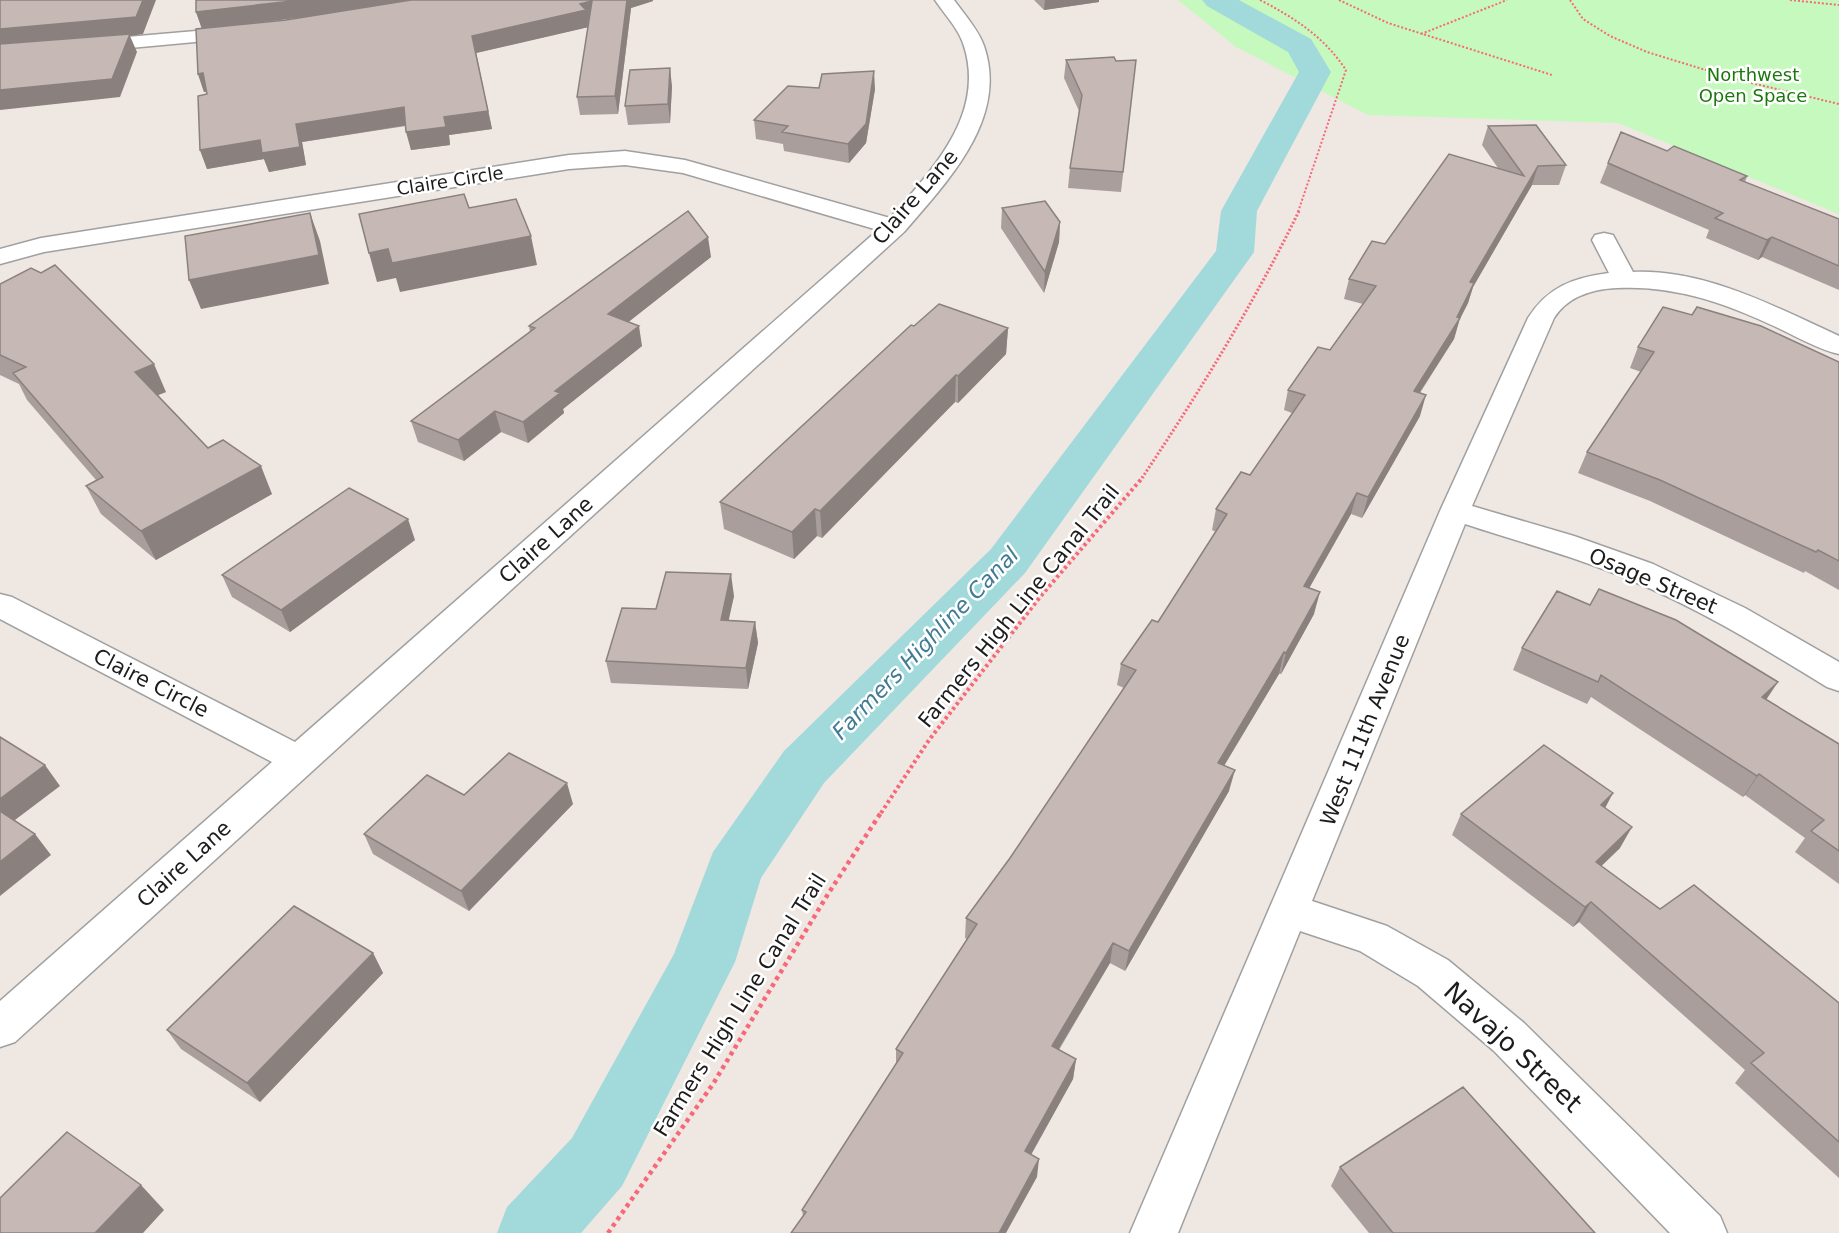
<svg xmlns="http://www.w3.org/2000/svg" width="1839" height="1233" font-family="'DejaVu Sans',sans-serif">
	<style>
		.park { fill: #c6f9be }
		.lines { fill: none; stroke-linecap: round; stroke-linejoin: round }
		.canal { fill: #a2dadb; fill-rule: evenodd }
		.minor-casing { stroke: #a0a0a0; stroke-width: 3 }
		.path-far3 { stroke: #f86878; stroke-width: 2; stroke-dasharray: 2 2; stroke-linecap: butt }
		.path-far2 { stroke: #f86878; stroke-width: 3; stroke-dasharray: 2 2; stroke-linecap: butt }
		.path-far1 { stroke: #f86878; stroke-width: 4; stroke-dasharray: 3 3; stroke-linecap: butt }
		.path { stroke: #f86878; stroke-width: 4.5; stroke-dasharray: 4 4; stroke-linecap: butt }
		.minor { fill: #fff; fill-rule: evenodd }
		.wall { fill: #a99e9c; fill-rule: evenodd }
		.shaded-wall { fill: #8a817f }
		.building { fill: #c5b8b5; stroke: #8a817f; stroke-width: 1.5 }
		.labels { text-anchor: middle; stroke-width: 5; stroke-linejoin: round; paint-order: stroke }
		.far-park-label { font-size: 18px; fill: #1a790c; stroke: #fff }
		.far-street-label { font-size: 18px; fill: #1c1c1c; stroke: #fff }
		.street-label { font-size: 21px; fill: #1c1c1c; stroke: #fff }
		.water-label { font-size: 22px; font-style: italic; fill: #417c94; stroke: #fff }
		.near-street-label { font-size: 26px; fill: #1c1c1c; stroke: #fff }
	</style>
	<rect width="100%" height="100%" fill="#eee7e2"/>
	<path class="park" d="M1178 0H1839V214L1618 123 1368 115 1236 47Z"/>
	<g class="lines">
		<path class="canal" d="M1202 0H1239L1311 39 1331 72 1257 211 1254 252 1025 573 824 783 761 878 735 962 622 1186 581 1233H497L507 1207 572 1138 674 954 713 852 784 751 991 549 1216 251 1221 211 1299 72 1288 52 1207 6Z"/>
		<g class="minor-casing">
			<path id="minor" d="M935 0H954C964 14 978 29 984 46 1009 119 947 182 904 232L15 1042 0 1047V1001L272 762 0 619V594L12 597 295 742 878 230 683 173 625 165 569 169 44 252 0 264V249L41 238 569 155 625 151 685 160 890 218C931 171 986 115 964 46 959 29 945 15 935 0Z
				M242 27 249 29 252 33 249 37 0 60V48Z
				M1604 233 1613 235 1633 272C1705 269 1776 307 1839 336V354C1817 349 1796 336 1776 327 1725 303 1674 285 1617 288 1593 289 1568 296 1554 318L1472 506 1574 536 1653 564 1745 608 1839 662V691L1827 687C1763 648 1699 608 1630 580 1576 557 1520 542 1465 524L1312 901 1387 926 1448 960 1524 1023 1720 1216 1727 1233H1670L1494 1051 1418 986 1360 951 1300 931 1178 1233H1130L1440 511 1528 318C1548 287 1572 278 1609 273L1592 240 1595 235Z"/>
		</g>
		<path class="path-far3" d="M1260 0C1295 18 1324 37 1346 70L1298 212
			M1339 0 1388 23 1552 75
			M1570 0 1583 19 1610 36 1647 52 1735 79 1839 104
			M1790 0 1839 5
			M1421 34 1507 0"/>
		<path class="path-far2" d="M1142 478C1200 391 1253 305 1299 211"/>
		<path class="path-far1" d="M881 813 929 740 1040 597 1143 477"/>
		<path class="path" d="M608 1233 713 1084 828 894 882 811"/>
		<use href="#minor" class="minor"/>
	</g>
	<path class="wall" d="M1034 0H1099V2L1044 10Z
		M653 1 631 8 618 114 580 115 577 97 588 27 476 53 492 129 449 135 450 145 411 150 406 126 302 142 306 165 269 172 264 159 207 169 200 150 207 94V92H204L198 74 202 29 196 12ZM304 17 286 20 231 26Z
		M1066 60 1116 61 1136 60 1121 192 1068 188 1070 168 1079 111 1064 78Z
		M672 86 670 123 628 125 625 106Z
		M819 88 875 89 866 143 849 163 784 151 783 144 756 139 754 120Z
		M1488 126 1566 165 1559 185H1532L1473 287 1468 303 1460 318 1454 339 1420 393V416L1362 518 1351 514 1309 588 1314 614 1281 674H1279L1224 766 1229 791 1125 971 1110 963 1059 1050 1076 1059 1073 1079 1031 1155 1037 1177 803 1216 802 1210 896 1064V1049L967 939 965 938 966 918 1010 858 1124 688 1117 685 1121 664 1158 622 1216 532 1212 530 1216 509 1250 475 1292 413 1284 410 1288 390 1330 350 1363 304 1344 299 1349 279 1385 244 1498 168 1482 145Z
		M1667 151 1747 176 1745 182 1839 219V290L1762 257 1758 260 1706 238 1709 230 1600 183 1608 163Z
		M1002 208 1060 222 1059 242 1044 293 1001 228Z
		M711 257 628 322 642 346 563 409 564 413 528 443 501 432 464 461 418 442 411 421 530 332 529 326Z
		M0 284 166 392 158 395 208 448 272 494 156 560 101 514 86 486 96 480 27 400 19 384 0 375Z
		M914 326 1008 328 1006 354 958 403 955 402 822 538 817 536 794 559 724 529 720 502Z
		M1638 347 1839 362V590L1805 571 1804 573 1650 501 1578 473 1587 452 1641 372 1630 368Z
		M415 540 290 632 232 597 222 575Z
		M734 596 728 620 755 622 758 643 748 689 611 683 606 661 656 609Z
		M1522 648 1767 700 1839 744V884L1795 852 1805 838 1745 795 1743 797 1591 697 1587 704 1513 670Z
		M464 795 573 804 469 911 373 854 364 834Z
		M1605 808 1620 848 1601 866 1660 909 1839 1003V1178L1735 1083 1745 1070 1579 922 1573 927 1452 835 1461 814Z
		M373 953 383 973 260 1102 181 1049 167 1030Z
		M1340 1167 1595 1233H1369L1331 1186Z"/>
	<path class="shaded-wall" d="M143 0H156L143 34 130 36 137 52 120 97 0 110V29Z
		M301 0H414L321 15 202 29 196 12Z
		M627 0H653V1L631 8 618 114 615 96Z
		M1045 0H1099V2L1044 10Z
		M592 1 595 18 588 20 589 27 476 53 492 129 449 135 450 145 411 150 406 132 444 117 472 36Z
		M670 68 672 86 670 123 668 104Z
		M874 71 875 89 866 143 849 163 848 144Z
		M203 73 210 91 204 92 198 74Z
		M404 107 408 125 302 142 306 165 269 172 264 159 207 169 200 150 296 124Z
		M1538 166 1532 185 1473 287 1468 303 1460 319V318L1454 339 1407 412 1414 391 1457 317 1470 282Z
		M310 213 320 241 329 284 201 309 189 280Z
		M1060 222 1059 242 1044 293 1045 272Z
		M531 236 537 265 400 292 396 278 377 282 369 253 388 249Z
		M708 237 711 257 612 335 608 314Z
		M1772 237 1762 257 1758 260 1767 240Z
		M639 326 642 346 563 409 564 413 528 443 523 422 555 391Z
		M1008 328 1006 354 958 403V376Z
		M154 364 166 392 148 399 135 372Z
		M956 375 955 402 822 538 820 511Z
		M1426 395 1420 416 1362 518 1368 497Z
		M495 411 501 432 464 461 458 440Z
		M261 466 272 494 156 560 141 531Z
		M1357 493 1351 514 1298 608 1304 586Z
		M815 509 817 536 794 559 792 532Z
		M408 519 415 540 290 632 281 610Z
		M731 574 734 596 724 642 721 620Z
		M1320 592 1314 614 1281 674 1286 653Z
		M755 622 758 643 748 689 746 668Z
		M1284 652 1279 674 1213 784 1218 763Z
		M1778 682 1764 703 1762 697Z
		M45 765 60 786 7 826 0 817V799Z
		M1235 770 1229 791 1125 971 1129 951Z
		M1759 774 1745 795 1743 797 1757 776Z
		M567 783 573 804 469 911 461 891Z
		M1613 793 1602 814 1601 805Z
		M1632 827 1620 848 1584 883 1596 862Z
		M35 834 51 855 0 896V862Z
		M1591 902 1579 922 1573 927 1585 907Z
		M1113 943 1110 963 1049 1065 1052 1046Z
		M373 953 383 973 260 1102 247 1083Z
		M1076 1059 1073 1079 1023 1169 1025 1151Z
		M1039 1159 1037 1177 1006 1233H999Z
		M141 1185 164 1210 143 1233H95Z"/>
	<path class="building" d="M0 0H143L136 17 0 29Z
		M196 0H301L196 12Z
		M411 0H627L615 96 577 97 592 1 580 4 586 10 472 36 488 111 444 117 446 127 406 132 404 107 296 124 300 147 262 153 260 140 200 150 198 96 207 94 203 73 198 74 196 29 286 20Z
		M130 34 112 79 0 90V44Z
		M1114 57 1116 61 1136 60 1123 172 1070 168 1082 95 1066 60Z
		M670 68 668 104 625 106 630 70Z
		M874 71 866 124 848 144 782 132 788 126 754 120 788 86 819 88 822 74Z
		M1536 125 1566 165 1538 166 1470 282 1474 283 1457 317 1460 318 1414 391 1426 395 1368 497 1357 493 1304 586 1320 592 1286 653 1284 652 1218 763 1235 770 1129 951 1113 943 1052 1046 1076 1059 1025 1151 1039 1159 999 1233H791L806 1212 802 1210 903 1053 896 1049 977 924 966 918 1010 858 1136 670 1121 664 1152 620 1158 622 1227 514 1216 509 1241 472 1250 475 1305 395 1288 390 1318 347 1330 350 1376 286 1349 279 1372 241 1385 244 1449 154 1524 176 1488 126Z
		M1621 132 1667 151 1674 146 1747 176 1740 180 1839 219V266L1772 237 1767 240 1715 218 1723 213 1608 163Z
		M464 194 469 208 516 199 531 236 392 263 388 249 369 253 359 214Z
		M1045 201 1060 222 1045 272 1002 208Z
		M688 211 708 237 608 314 639 326 555 391 560 393 523 422 495 411 458 440 411 421 535 328 529 326Z
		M310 213 319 255 189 280 185 236Z
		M55 265 154 364 135 372 208 448 223 440 261 466 141 531 86 486 103 477 13 373 26 367 0 355V284L31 268 41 273Z
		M939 304 1008 328 958 376 956 375 820 511 815 509 792 532 720 502 911 325 914 326Z
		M1663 307 1692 315 1697 307 1761 326 1839 362V561L1818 550 1816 552 1660 480 1587 452 1654 352 1638 347Z
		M349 488 408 519 281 610 222 575Z
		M666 572 731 574 721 620 755 622 746 668 606 661 622 608 656 609Z
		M1599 589 1676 620 1778 682 1762 697 1839 744V851L1811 831 1824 820 1759 774 1757 776 1601 675 1598 682 1522 648 1557 591 1590 605Z
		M0 737 45 765 0 799Z
		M1544 745 1613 793 1601 805 1632 827 1596 862 1660 909 1694 885 1839 1003V1142L1751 1063 1764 1053 1591 902 1585 907 1461 814Z
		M509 753 567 783 461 891 364 834 427 775 464 795Z
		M0 811 35 834 0 862Z
		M294 906 373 953 247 1083 167 1030Z
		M1463 1087 1595 1233H1393L1340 1167Z
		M67 1132 141 1185 95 1233H0V1198Z"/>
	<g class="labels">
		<g class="far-park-label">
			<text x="1753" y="81">Northwest<tspan x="1753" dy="21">Open Space</tspan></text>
		</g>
		<g class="far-street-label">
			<text transform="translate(450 181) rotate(-9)" y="6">Claire Circle</text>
		</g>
		<g class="street-label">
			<text transform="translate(915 197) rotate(-49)" y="7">Claire Lane</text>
			<text transform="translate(546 540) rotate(-42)" y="7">Claire Lane</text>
			<text transform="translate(1653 581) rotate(23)" y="7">Osage Street</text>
			<text transform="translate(1019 606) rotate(-51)" y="7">Farmers High Line Canal Trail</text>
			<text transform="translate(151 683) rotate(27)" y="7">Claire Circle</text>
			<text transform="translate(1365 730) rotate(-68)" y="7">West 111th Avenue</text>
			<text transform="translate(184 864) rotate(-42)" y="7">Claire Lane</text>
			<text transform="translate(740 1005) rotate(-58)" y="7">Farmers High Line Canal Trail</text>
		</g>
		<g class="water-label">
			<text transform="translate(925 643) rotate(-46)" y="8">Farmers Highline Canal</text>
		</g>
		<g class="near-street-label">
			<text transform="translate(1513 1047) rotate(43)" y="9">Navajo Street</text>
		</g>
	</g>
</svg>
